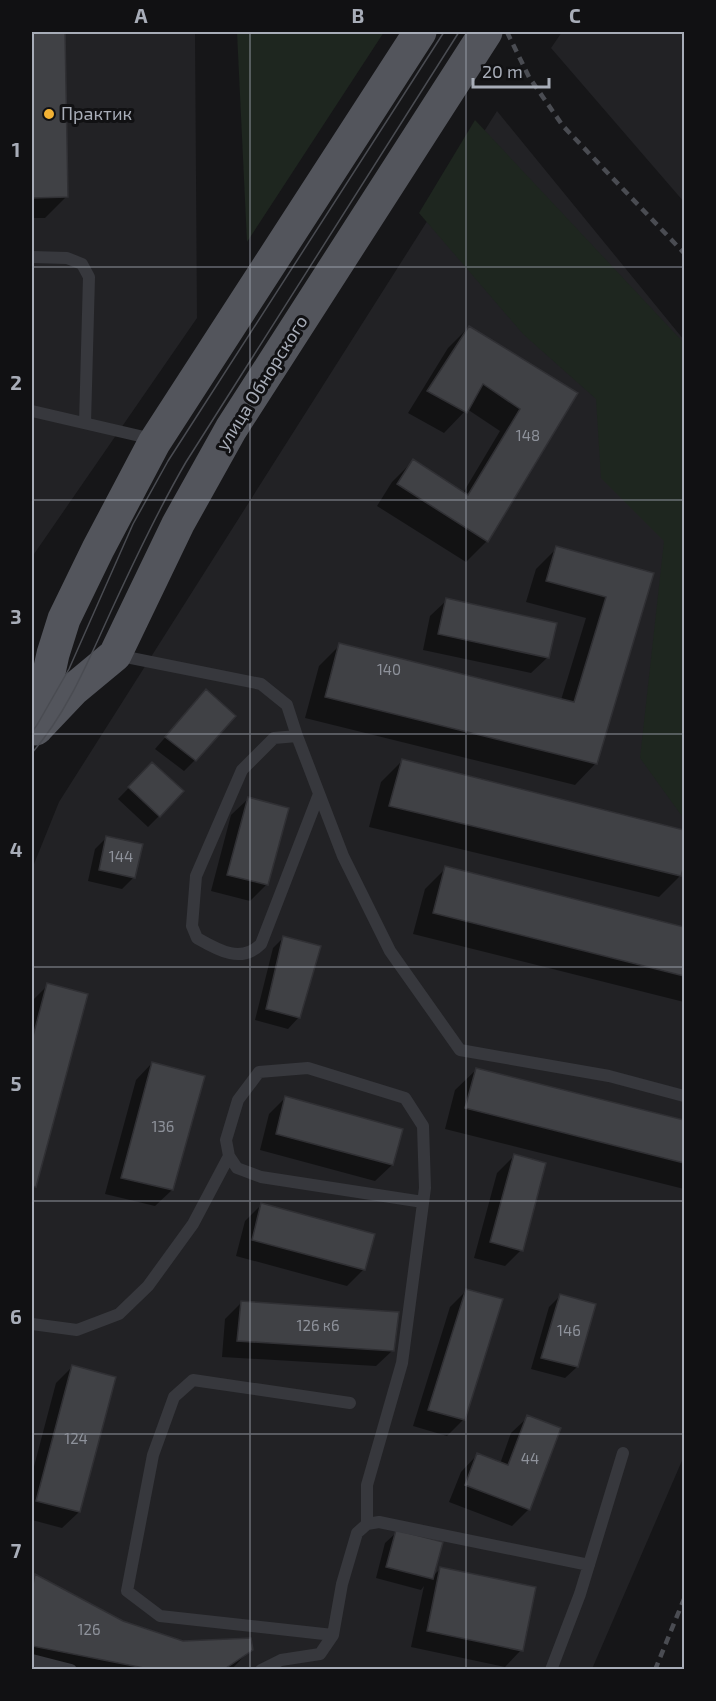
<svg xmlns="http://www.w3.org/2000/svg" width="716" height="1701" font-family="'Exo 2',sans-serif">
	<style>
		.built { fill: #222225 }
		.green { fill: #1e261f }
		.shadow { fill: #0007 }
		.building { fill: #404145; stroke: #303034; stroke-width: 1.5 }
		.lines { fill: none; stroke-linecap: round; stroke-linejoin: round }
		.service { stroke: #37383d; stroke-width: 12 }
		.primary { stroke: #53555c; stroke-width: 33 }
		.tram { stroke: #4a4c52; stroke-width: 1.5 }
		.rail { stroke: #4a4c52; stroke-width: 4.5; stroke-dasharray: 8 6; stroke-linecap: butt }
		.grid { fill: none; stroke: #a8adb8; stroke-width: 1.5; stroke-opacity: 0.55 }
		.poi-dot { fill: #f2b134; stroke: #111113; stroke-width: 2 }
		.labels { text-anchor: middle; stroke-width: 6; stroke-linejoin: round; paint-order: stroke }
		.number-label { font-size: 15px; fill: #8e929b }
		.poi-label { font-size: 18px; fill: #a8adb8; stroke: #111113; text-anchor: start }
		.street-label { font-size: 18px; fill: #a8adb8; stroke: #111113 }
		.neatline { fill: none; stroke: #a8adb8; stroke-width: 2 }
		.grid-label { font-size: 20px; text-anchor: middle; font-weight: bold; fill: #a8adb8 }
	</style>
	<rect width="100%" height="100%" fill="#161618"/>
	<path class="built" d="M32 32H195L197 318 32 557Z
		M562 32H684V202L551 48Z
		M497 111 684 340V1456L592 1669 32 1670V869L59 802Z"/>
	<path class="green" d="M237 32H384L247 242Z
		M475 120 684 343V819L640 758 664 541 601 478 596 399 523 334 419 213Z"/>
	<path class="shadow" d="M32 32H64L66 197 45 218H32Z
		M469 327 576 393 487 541 466 562 377 506 392 482 413 461 463 493 500 431 467 409 444 433 408 413 448 348Z
		M557 548 652 574 596 763 575 785 305 718 319 666 340 645 561 700 586 618 526 602 536 569Z
		M447 600 548 657 531 673 423 650 430 616Z
		M206 691 195 760 184 771 155 749Z
		M402 761 684 831V861L680 876 659 897 369 827 381 782Z
		M152 764 159 816 148 827 118 799Z
		M248 799 267 884 250 901 211 891 231 815Z
		M106 838 134 877 122 889 88 881 95 849Z
		M446 868 684 929V1002L413 934 425 889Z
		M284 937 299 1017 288 1029 255 1020 273 948Z
		M48 985 35 1186 32 1190V1001Z
		M152 1063 172 1190 155 1206 105 1194 136 1080Z
		M477 1069 684 1121V1189L445 1129 455 1090Z
		M285 1098 392 1165 375 1181 260 1150 269 1114Z
		M514 1156 521 1250 505 1266 474 1258 497 1173Z
		M261 1205 364 1269 347 1286 236 1256 245 1221Z
		M467 1290 464 1419 447 1436 413 1426 450 1307Z
		M560 1296 594 1305 577 1367 565 1378 531 1369 549 1307Z
		M242 1302 393 1350 376 1366 222 1357 225 1319Z
		M72 1367 115 1378 79 1512 62 1528 32 1520V1474L56 1383Z
		M528 1417 529 1509 512 1526 449 1502 461 1472 477 1455 500 1464 511 1433Z
		M397 1532 432 1577 441 1568 521 1650 505 1667 411 1647 424 1586 421 1590 376 1578 385 1543Z
		M35 1575 122 1623 183 1643 251 1649 231 1670H32V1579Z"/>
	<path class="building" d="M32 32H65L68 197 32 198Z
		M469 326 578 393 488 542 397 484 413 459 468 495 520 409 483 384 467 413 427 391Z
		M556 546 654 573 597 764 325 697 339 643 574 702 606 597 546 581Z
		M446 598 557 623 549 658 438 634Z
		M206 689 236 716 196 761 165 737Z
		M402 759 684 830V866L681 876 389 806Z
		M152 762 184 791 160 817 128 787Z
		M248 797 289 808 268 885 227 875Z
		M106 836 143 844 135 878 99 870Z
		M445 866 684 927V976L433 913Z
		M283 936 321 946 300 1018 266 1009Z
		M47 983 88 994 36 1187 32 1186V1040Z
		M152 1062 205 1076 173 1190 121 1178Z
		M476 1068 684 1120V1163L465 1108Z
		M285 1096 403 1129 393 1165 276 1134Z
		M514 1154 546 1163 523 1251 490 1242Z
		M261 1203 375 1234 365 1270 252 1240Z
		M466 1289 503 1299 465 1420 428 1410Z
		M560 1294 596 1304 578 1367 541 1358Z
		M241 1301 399 1312 394 1351 237 1341Z
		M72 1365 116 1377 80 1512 36 1501Z
		M527 1415 561 1428 530 1510 465 1485 477 1453 508 1465Z
		M396 1530 443 1542 433 1579 386 1567Z
		M440 1567 536 1587 523 1651 427 1631Z
		M35 1574 123 1621 183 1641 251 1638 253 1650 223 1670H154L32 1646V1590Z"/>
	<g class="lines">
		<path class="service" d="M32 257 67 258 82 264 89 277 85 423
			M32 411 144 437 153 442
			M116 655 261 684 287 705 297 736 343 856 390 951 460 1050 609 1076 684 1096
			M297 736 274 738 242 770 196 876 192 926 197 938C218 950 241 964 261 944L319 794
			M32 1324 77 1330 119 1314 148 1286 193 1224 229 1156
			M367 1524V1485L402 1363 425 1188 423 1126 405 1098 308 1068 259 1072 238 1100 226 1140 229 1156 237 1168 261 1177 423 1202
			M333 1635 160 1616 127 1591 153 1455 174 1397 193 1380 350 1403
			M32 1660 71 1670
			M261 1670 281 1660 320 1654 333 1635 342 1584 357 1533 367 1524 379 1522 589 1565
			M551 1670 580 1594 623 1453"/>
		<path class="primary" d="M37 728 53 654 64 619 98 549 154 443 420 32
			M36 729 74 689 115 655 178 524 231 429 486 32"/>
		<path class="tram" d="M32 732 37 725 69 669 133 524 168 461 444 32
			M32 753C68 712 89 659 112 609 135 559 158 510 186 462L459 32"/>
		<path class="rail" d="M507 32 529 77 563 126 684 253
			M655 1670 684 1599"/>
	</g>
	<path class="grid" d="M250 32V1670M466 32V1670M32 267H684M32 500H684M32 734H684M32 967H684M32 1201H684M32 1434H684"/>
	<circle class="poi-dot" cx="49" cy="114" r="6"/>
	<g class="labels">
		<g class="number-label">
			<text x="528" y="441">148</text>
			<text x="389" y="675">140</text>
			<text x="121" y="862">144</text>
			<text x="163" y="1132">136</text>
			<text x="318" y="1331">126 к6</text>
			<text x="569" y="1336">146</text>
			<text x="76" y="1444">124</text>
			<text x="530" y="1464">44</text>
			<text x="89" y="1635">126</text>
		</g>
		<g class="poi-label">
			<text x="61" y="120">Практик</text>
		</g>
		<g class="street-label">
			<text transform="translate(262 383) rotate(-58)" y="6">улица Обнорского</text>
		</g>
	</g>
	<rect width="716" height="1701" fill="none" stroke="#111113" stroke-width="66"/>
	<path d="M473 78v9h76v-9" fill="none" stroke="#a8adb8" stroke-width="3"/>
	<text x="482" y="78" font-size="18" fill="#a8adb8" stroke="#111113" stroke-width="4.5" paint-order="stroke">20 m</text>
	<rect x="33" y="33" width="650" height="1635" class="neatline"/>
	<g class="grid-label">
		<text x="141" y="23">A</text>
		<text x="358" y="23">B</text>
		<text x="575" y="23">C</text>
		<text x="16" y="157">1</text>
		<text x="16" y="390">2</text>
		<text x="16" y="624">3</text>
		<text x="16" y="857">4</text>
		<text x="16" y="1091">5</text>
		<text x="16" y="1324">6</text>
		<text x="16" y="1558">7</text>
	</g>
</svg>
